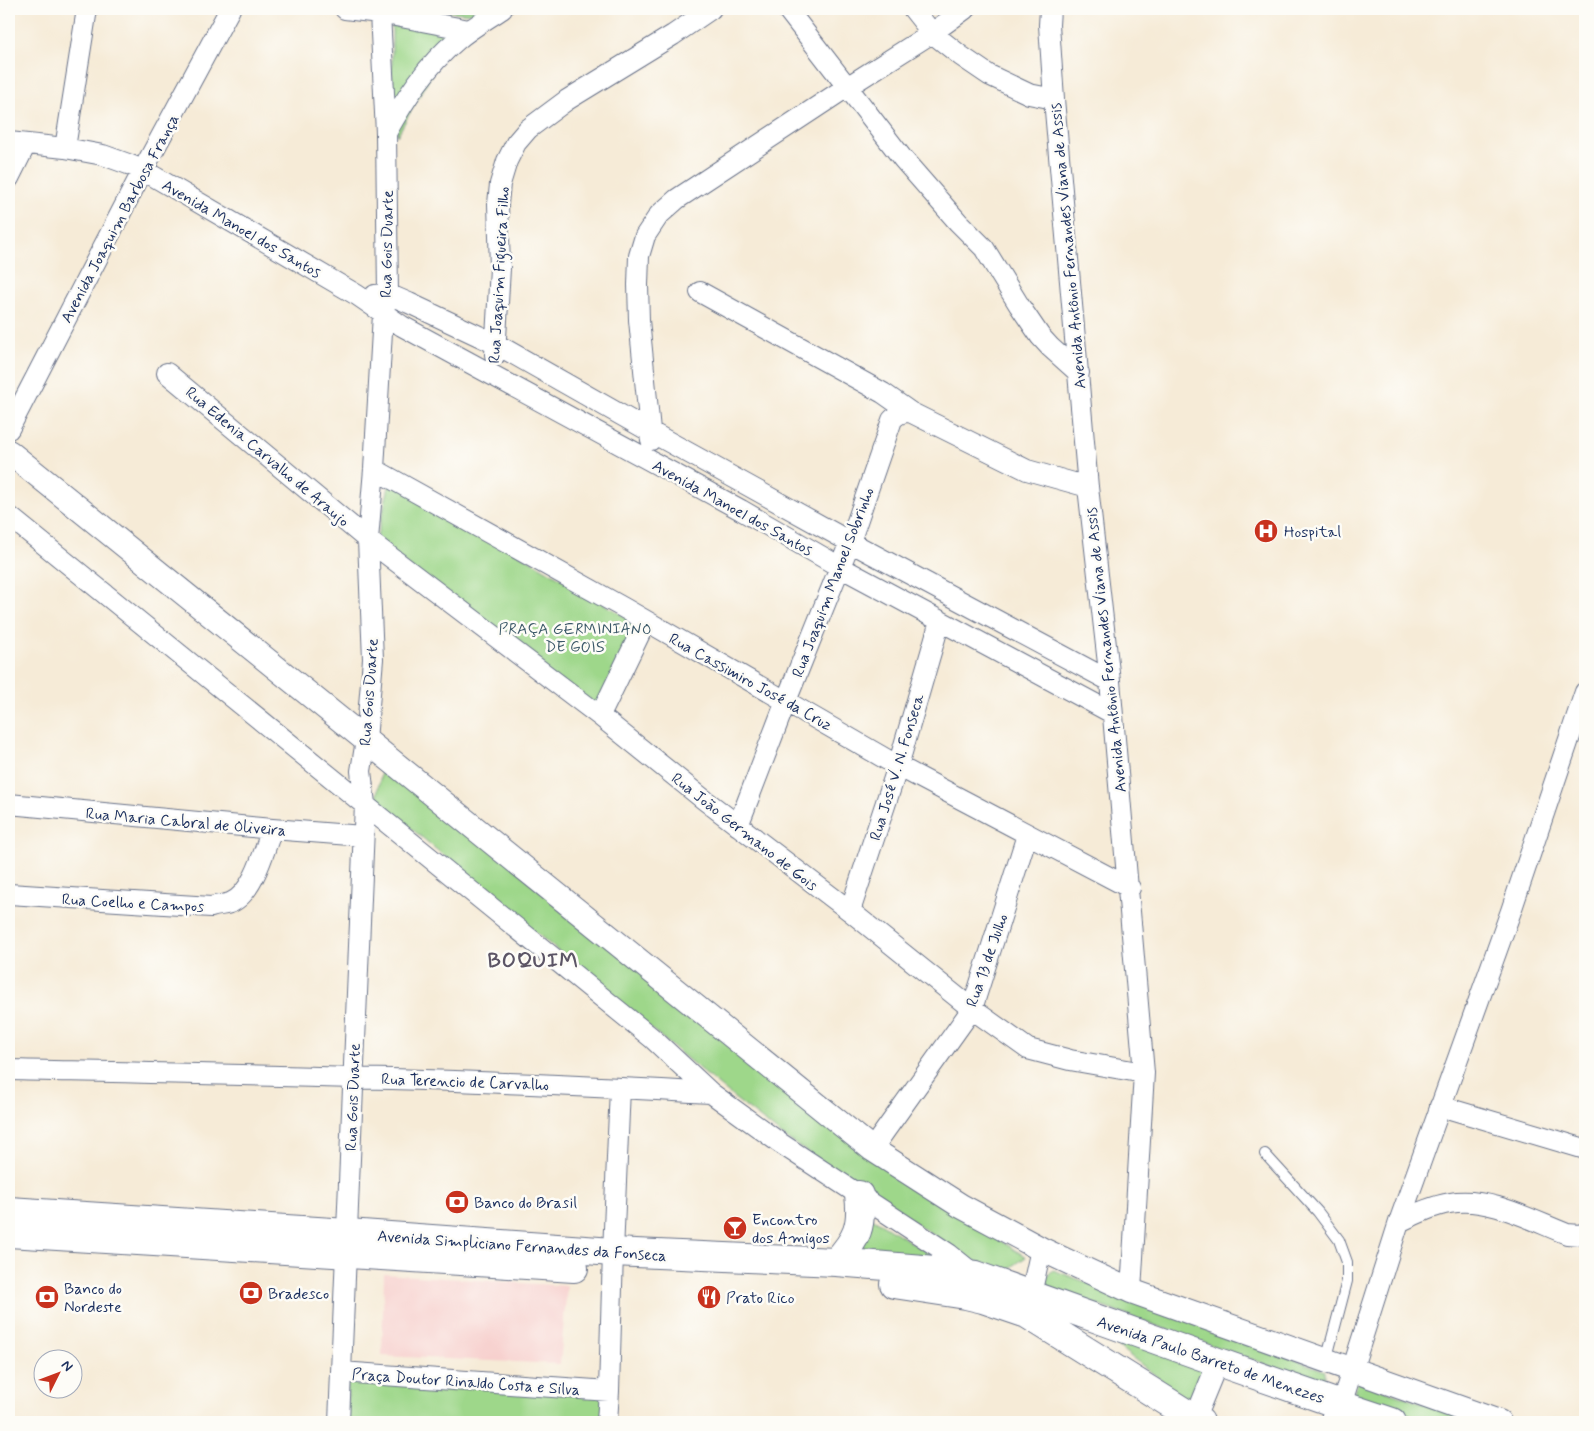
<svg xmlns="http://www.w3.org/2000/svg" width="1594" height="1431" font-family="Mynerve,sans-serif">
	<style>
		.built { fill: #f7d0ce }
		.green { fill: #9ed78a; stroke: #5c8374 }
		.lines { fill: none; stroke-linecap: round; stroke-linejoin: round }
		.service-casing { stroke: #687188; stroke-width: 12 }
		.minor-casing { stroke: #687188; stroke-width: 22 }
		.tertiary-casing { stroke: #687188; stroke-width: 26 }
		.secondary-casing { stroke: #687188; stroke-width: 30 }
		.primary-casing { stroke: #687188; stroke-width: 30 }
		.service { stroke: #fff; stroke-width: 10 }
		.minor { stroke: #fff; stroke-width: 20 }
		.tertiary { stroke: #fff; stroke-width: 24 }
		.secondary { stroke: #fff; stroke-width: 28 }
		.primary { stroke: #fff; stroke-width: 28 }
		.labels { text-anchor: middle; stroke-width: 5; stroke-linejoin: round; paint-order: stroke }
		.street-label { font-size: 16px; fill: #1b2f5e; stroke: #fdfcf7 }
		.poi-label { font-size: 16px; fill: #1b2f5e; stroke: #fdfcf7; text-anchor: start }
		.park-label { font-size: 16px; fill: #3c5969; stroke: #fdfcf7 }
		.district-label { font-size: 21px; font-weight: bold; letter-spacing: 1px; fill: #5c5566; stroke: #fdfcf7 }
	</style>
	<rect width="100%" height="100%" fill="#fdfcf7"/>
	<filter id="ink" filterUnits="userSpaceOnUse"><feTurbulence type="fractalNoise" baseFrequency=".02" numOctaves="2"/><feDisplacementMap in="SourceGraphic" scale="10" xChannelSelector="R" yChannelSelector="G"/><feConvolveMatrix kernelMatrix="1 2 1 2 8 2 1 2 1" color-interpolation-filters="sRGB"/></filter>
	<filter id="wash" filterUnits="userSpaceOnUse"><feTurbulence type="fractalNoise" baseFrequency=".0096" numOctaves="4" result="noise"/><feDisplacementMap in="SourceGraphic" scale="20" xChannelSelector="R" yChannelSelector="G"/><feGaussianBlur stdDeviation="1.12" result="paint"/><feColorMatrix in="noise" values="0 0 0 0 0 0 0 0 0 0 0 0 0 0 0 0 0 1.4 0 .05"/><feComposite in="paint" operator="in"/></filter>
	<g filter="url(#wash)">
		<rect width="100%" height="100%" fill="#f6ebd7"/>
		<path class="built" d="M384 1274 567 1286 560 1364 382 1356Z"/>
		<path class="green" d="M412 9H480L476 14Z
			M392 26 434 30 453 36 397 136 392 72Z
			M391 478 636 623 597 712 376 541Z
			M383 765 983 1230 1026 1257 1007 1270 972 1260 780 1134 733 1097 376 799Z
			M872 1218 938 1259 857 1257Z
			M1053 1270 1325 1371V1376L1322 1384 1049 1288C1045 1280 1047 1275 1053 1270Z
			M1090 1325 1209 1370 1190 1402Z
			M348 1370 604 1385 602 1422H347Z
			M1358 1381 1477 1422H1414L1351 1400Z"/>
	</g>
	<g filter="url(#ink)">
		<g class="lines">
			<g class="service-casing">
				<path id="service" d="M1265 1154 1318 1212 1339 1240 1347 1262V1281L1326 1361"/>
			</g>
			<g class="minor-casing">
				<path id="minor" d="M345 9 380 13 469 30
					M787 9 903 159 958 222 984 248 1019 305 1040 336 1050 347 1079 373
					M913 9 932 33 961 56 989 75 1029 94 1054 99
					M1050 9 1049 25 1054 99 1088 487 1110 681 1144 1073 1131 1291
					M386 133C405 99 426 66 457 40 471 28 487 19 502 9
					M9 142 65 148 103 155 128 164 143 170 357 295 402 326 741 510 840 567 1112 713
					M65 148 87 9
					M9 178 26 144
					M700 292 883 393 910 412
					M375 295 388 294 409 303 496 344 651 432 850 542 1110 681
					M495 355 500 268 498 204 500 184 507 161 516 143 528 129 567 100 673 35 711 9
					M167 373 368 540 600 716 702 798 850 911 972 1009 1028 1049 1070 1060 1144 1073
					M9 429 143 170 230 9
					M651 440 639 320 638 285 639 256 645 236 659 215 677 199 847 87 932 33 965 9
					M374 469 624 608 898 766 1130 888
					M9 516 652 1038 711 1093 780 1143 949 1254 975 1275
					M600 716 646 621
					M9 804 272 829 363 836
					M738 826 786 701 850 542 892 420C897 414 902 412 910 412L1027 470 1088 487
					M9 894 211 907C217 905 224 905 230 903 253 894 264 851 272 829
					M850 911 898 766 940 621
					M9 1070C243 1075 477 1079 711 1093
					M1440 1106 1585 1149
					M872 1149 972 1009 1027 835
					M1399 1222C1416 1214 1432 1206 1450 1203 1488 1196 1531 1220 1567 1234L1580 1235 1585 1233
					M1028 1308 1041 1249
					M341 1372 365 804 361 771 366 740 373 659 368 540 374 469 383 314 388 294 386 133 380 13
					M609 1391 613 1252 620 1088
					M1341 1405 1399 1222 1511 911 1585 692
					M1195 1418 1218 1362
					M339 1422 341 1372 609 1391 607 1422"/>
			</g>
			<g class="tertiary-casing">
				<path id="tertiary" d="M9 452 872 1149 961 1206 1041 1249 1131 1291 1499 1422"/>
			</g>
			<g class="secondary-casing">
				<path id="secondary" d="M9 1211 348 1233 613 1252 836 1262 935 1270 975 1275 1218 1362 1341 1405
					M9 1233 574 1268
					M836 1262C857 1239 863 1226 859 1195
					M894 1284 966 1295 983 1299 1027 1314 1200 1422"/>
			</g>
			<g class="primary-casing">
				<path id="primary" d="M1334 1422 1341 1405 1392 1422"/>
			</g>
			<use href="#service" class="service"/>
			<use href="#minor" class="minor"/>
			<use href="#tertiary" class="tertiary"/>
			<use href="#secondary" class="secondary"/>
			<use href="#primary" class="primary"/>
		</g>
	</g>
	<defs>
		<g id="hospital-disc" transform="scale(1.25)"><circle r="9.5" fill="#c8321e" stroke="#fdfcf7"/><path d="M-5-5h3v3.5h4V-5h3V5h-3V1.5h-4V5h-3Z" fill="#fff"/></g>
		<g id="bank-disc" transform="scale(1.25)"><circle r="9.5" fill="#c8321e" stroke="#fdfcf7"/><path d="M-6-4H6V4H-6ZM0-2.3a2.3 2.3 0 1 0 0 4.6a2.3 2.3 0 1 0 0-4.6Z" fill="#fff"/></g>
		<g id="bar-disc" transform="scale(1.25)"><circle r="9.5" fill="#c8321e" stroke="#fdfcf7"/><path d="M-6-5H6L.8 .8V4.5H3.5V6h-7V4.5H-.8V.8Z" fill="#fff"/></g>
		<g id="restaurant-disc" transform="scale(1.25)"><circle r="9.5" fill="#c8321e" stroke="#fdfcf7"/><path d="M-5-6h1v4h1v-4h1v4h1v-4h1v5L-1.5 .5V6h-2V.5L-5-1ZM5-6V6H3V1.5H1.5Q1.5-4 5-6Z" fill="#fff"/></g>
	</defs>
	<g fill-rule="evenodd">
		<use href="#hospital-disc" x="1266" y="531"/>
		<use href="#bank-disc" x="457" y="1202"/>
		<use href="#bar-disc" x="735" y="1228"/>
		<use href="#bank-disc" x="251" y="1293"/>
		<use href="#bank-disc" x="47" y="1297"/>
		<use href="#restaurant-disc" x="709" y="1297"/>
	</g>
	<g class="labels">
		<g class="street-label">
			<text transform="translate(119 218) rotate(-62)" y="6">Avenida Joaquim Barbosa França</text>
			<text transform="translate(242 228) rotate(30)" y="6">Avenida Manoel dos Santos</text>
			<text transform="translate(386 244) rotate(-89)" y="6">Rua Gois Duarte</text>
			<text transform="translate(1067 246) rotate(-95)" y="6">Avenida Antônio Fernandes Viana de Assis</text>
			<text transform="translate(498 275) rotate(-87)" y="6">Rua Joaquim Figueira Filho</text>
			<text transform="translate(268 456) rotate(40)" y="6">Rua Edenia Carvalho de Araujo</text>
			<text transform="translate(733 507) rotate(29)" y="6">Avenida Manoel dos Santos</text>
			<text transform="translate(832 582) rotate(-69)" y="6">Rua Joaquim Manoel Sobrinho</text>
			<text transform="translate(1105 650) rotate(-96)" y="6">Avenida Antônio Fernandes Viana de Assis</text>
			<text transform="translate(751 681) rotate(29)" y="6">Rua Cassimiro José da Cruz</text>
			<text transform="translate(368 692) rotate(-86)" y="6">Rua Gois Duarte</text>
			<text transform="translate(896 767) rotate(-73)" y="6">Rua José V. N. Fonseca</text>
			<text transform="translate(186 821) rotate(5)" y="6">Rua Maria Cabral de Oliveira</text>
			<text transform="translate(745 831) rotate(38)" y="6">Rua João Germano de Gois</text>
			<text transform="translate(133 902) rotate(3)" y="6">Rua Coelho e Campos</text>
			<text transform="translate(986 960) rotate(-71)" y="6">Rua 13 de Julho</text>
			<text transform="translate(465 1081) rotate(2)" y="6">Rua Terencio de Carvalho</text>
			<text transform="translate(352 1097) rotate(-88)" y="6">Rua Gois Duarte</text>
			<text transform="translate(522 1245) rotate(4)" y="6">Avenida Simpliciano Fernandes da Fonseca</text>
			<text transform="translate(1211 1359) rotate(19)" y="6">Avenida Paulo Barreto de Menezes</text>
			<text transform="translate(466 1381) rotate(4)" y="6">Praça Doutor Rinaldo Costa e Silva</text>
		</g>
		<g class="poi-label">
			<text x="1284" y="537">Hospital</text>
			<text x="474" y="1208">Banco do Brasil</text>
			<text x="752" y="1225">Encontro<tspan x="752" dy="18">dos Amigos</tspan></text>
			<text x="64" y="1294">Banco do<tspan x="64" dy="18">Nordeste</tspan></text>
			<text x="268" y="1299">Bradesco</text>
			<text x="726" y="1303">Prato Rico</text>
		</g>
		<g class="park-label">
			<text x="575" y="634">PRAÇA GERMINIANO<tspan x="575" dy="18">DE GOIS</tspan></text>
		</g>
		<g class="district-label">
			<text x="533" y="967">BOQUIM</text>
		</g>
	</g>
	<rect width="1594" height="1431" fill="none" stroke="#fdfcf7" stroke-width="30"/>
	<g transform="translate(58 1374) rotate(48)"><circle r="24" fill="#fdfcf7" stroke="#a3aaba"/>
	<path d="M0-4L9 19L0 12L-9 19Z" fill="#c8321e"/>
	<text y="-8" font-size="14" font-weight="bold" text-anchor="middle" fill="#1b2f5e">N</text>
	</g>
</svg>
